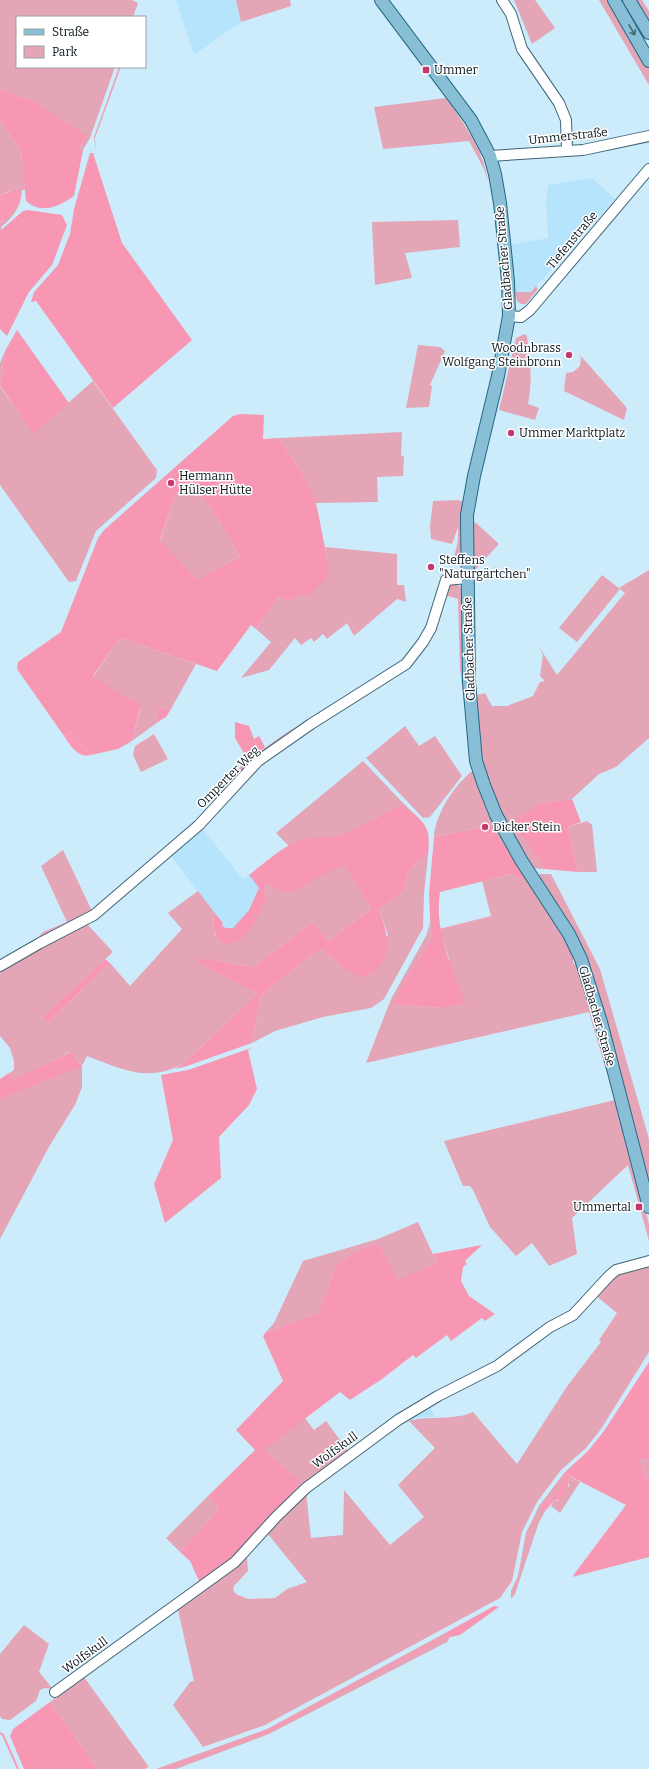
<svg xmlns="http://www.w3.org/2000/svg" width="649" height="1769" font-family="Bitter,serif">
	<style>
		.built { fill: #b5e4fc }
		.green { fill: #e4a5b6 }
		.forest { fill: #f797b3; fill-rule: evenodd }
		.water { fill: #fa99b6 }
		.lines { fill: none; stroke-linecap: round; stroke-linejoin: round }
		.stream { stroke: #fa99b6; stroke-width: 2 }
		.minor-casing { stroke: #416475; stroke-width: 12 }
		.major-casing { stroke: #266783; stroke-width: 14 }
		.minor { stroke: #fff; stroke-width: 10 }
		.major { stroke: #88bfd6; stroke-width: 12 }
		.oneway { stroke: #466978 }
		.poi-dot { fill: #c3386f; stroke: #fff; stroke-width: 1.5 }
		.labels { text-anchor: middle; stroke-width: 3; stroke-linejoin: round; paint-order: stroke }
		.poi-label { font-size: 12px; fill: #05131a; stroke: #fff; text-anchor: start }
		.street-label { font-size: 12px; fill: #05131a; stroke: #fff }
	</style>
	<rect width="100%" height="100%" fill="#cdecfb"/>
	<path class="built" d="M176 0H236L241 22 194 55Z
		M592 178 615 199 531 292H515L510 245 548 238 546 201 548 185Z
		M202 828 243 879 249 875 259 888 249 910 233 928H225L222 926 223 923 170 855Z
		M429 1406 435 1417H422L397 1425Z"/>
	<path class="green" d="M0 0H132L138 3 133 17H17V67H115L90 138 83 150 80 149 85 135 34 101 0 89Z
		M236 0H290L291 6 241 22Z
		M514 0H535L555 28 532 44Z
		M599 0H610L649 68V85Z
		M633 0H642L649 11V27Z
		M119 67H121L95 138 96 152 94 137Z
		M446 98C464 124 484 150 488 182L484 169 469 141 383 149 374 107Z
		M0 121 21 150 25 190H22C21 206 14 217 1 227L2 230 0 231V222L5 220 10 191 0 195Z
		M458 220 460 247 405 253 412 278 375 285 372 222Z
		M536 286 538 289 526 304H521L517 301 515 292H531Z
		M525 334 527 336C530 363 533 377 528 404L539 408 535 420 499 410 516 338Z
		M418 345 440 347 445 351 430 385 432 386 429 407 406 408Z
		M5 351 0 387 34 433 93 381 157 470 156 478 96 531 76 581 69 582 0 485V363Z
		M579 354 627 408 624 420 564 391 566 373 573 372 580 366 581 358Z
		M402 432 401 456H404L403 476 377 477 378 502 315 503 307 480 279 438Z
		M193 482 216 516 240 557 197 579 160 541 176 494Z
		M458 500 464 502 462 520 461 561 458 564H454L453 561 458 541V527L452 544 431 539 430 526 433 501Z
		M475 522 499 544 474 571 473 528Z
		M325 547 397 554V585H404L406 602 397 599 354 636 347 623 327 639 323 634 314 642 311 638 301 645 295 638 269 670 241 678 271 642 256 629 279 597 289 601 302 594 328 563Z
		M649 570V738L616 767 599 774 572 799 540 803 514 821 544 869 530 868C510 838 487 788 479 754 474 727 474 697 472 669H475L477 695 485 693 492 706H507L533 696 540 682 545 681 540 676 543 655 538 645 557 675 625 593 619 588Z
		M602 575 620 589 577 642 559 628Z
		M453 583 460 586 461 590 464 669 471 759 460 669 458 599 445 595 449 585Z
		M120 638 196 664 171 709 158 707V722L132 741 140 710 134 703 93 677Z
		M296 726 250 763 224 790 220 786 248 760Z
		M405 726 419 746 435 736 462 776 430 817 423 818 366 758Z
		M154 734 168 759 141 772 133 755 135 746Z
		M363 761 404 804C380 813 359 830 334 838 328 840 321 838 315 838 306 839 296 842 289 846L276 833Z
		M475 769 576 957 573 959V962L580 970 619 1104 617 1106 618 1113 622 1114 649 1224V1241L628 1165 572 1218 577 1254 549 1266 532 1243 516 1256 490 1227 473 1190 470 1186H463L444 1141 615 1100 589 1012 366 1063 391 999 426 936 430 923 431 939 393 1004 439 1008 449 959 439 929 491 916 482 881 513 874 522 879 482 827 434 837C435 814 456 782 475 769Z
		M587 821 592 825 597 872H578L568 827Z
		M63 850 92 911 55 932 36 939 43 932 67 922 41 866Z
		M428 856 424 894 423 928 384 999 371 1008 323 1017 275 1031 252 1043 261 996 313 954 322 950 340 966 388 935 379 909 404 892C409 871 408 866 428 856Z
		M344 863 371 909 328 941 313 922 253 967 211 959H199L197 963 257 994 183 1064C147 1083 122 1069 87 1056L82 1066V1087L75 1105 50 1145 0 1239V1099L82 1065 70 1052 13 1081 9 1073 14 1070V1061L10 1048 0 1036V969L86 923 113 952 42 1017 47 1024 110 963 130 986 182 929 168 913 198 891 215 913 213 919 215 935 242 939 249 929 266 900 264 889 266 884 284 893 288 889 290 892Z
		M540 874H551L600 969 649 1139V1187L600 1007 538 879Z
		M418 1222 437 1263 397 1281 379 1243 360 1249 336 1265 318 1313 266 1332 274 1323 303 1261 378 1239Z
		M649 1264V1352L601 1429 586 1448 561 1470 537 1502 522 1532 512 1581 500 1598 265 1725 203 1747 173 1705 190 1682 194 1681 178 1610 240 1565 247 1557 248 1571 234 1586 233 1590 236 1594 248 1599 275 1598 287 1589 307 1582 267 1533 306 1492 311 1538 343 1535 344 1490 390 1545 424 1517 398 1485 435 1448 409 1421C430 1415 453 1421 473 1412L517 1464 568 1385 601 1342 599 1340 617 1313 595 1295 611 1276Z
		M305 1418 314 1430 326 1421 349 1452 305 1486 263 1450Z
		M639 1459 649 1460V1478L647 1479Z
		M564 1473C563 1489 554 1498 541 1505L546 1510 539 1522 515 1594 511 1599V1591L518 1576 526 1533 539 1506Z
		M571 1477 580 1482 560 1513 551 1506 555 1500 558 1501 569 1486 568 1482Z
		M208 1496 219 1509 180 1552 166 1538Z
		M24 1625 49 1644 39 1672 53 1689 45 1688 40 1690 36 1701 10 1720 2 1719 0 1716V1654Z
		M447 1632 450 1637 447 1642 269 1734 176 1769H156L267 1729Z
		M84 1677 149 1767 144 1769H98L50 1702Z"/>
	<path class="forest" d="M0 89 34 101 86 135 80 148 83 150 74 196C60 206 41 215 26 201L21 150 0 121Z
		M90 153H93L122 243 192 340 113 408 36 301 31 302 34 292 58 265 70 234 74 209Z
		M28 210 62 215 67 225 52 265 29 292 7 336 0 329V231L23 211Z
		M17 330 69 403 34 434 0 386 5 351Z
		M240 414 264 415 263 439 279 438 307 480 317 507 328 563 327 574 324 583 322 582 309 596 302 594 289 601 279 597 256 629 251 625 217 671 120 638 93 676 125 697 141 704 132 741 118 749 91 755 70 731 64 736 17 669 18 662 61 632 98 538 104 530 233 416ZM192 482 216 516 240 557 197 579 160 540 176 494Z
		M158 707 171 709 166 717 158 722Z
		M235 722 249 726 254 739 259 736 265 747 248 760 235 738Z
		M572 799 581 822 568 827 578 872 544 869 513 821 540 803Z
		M404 804C426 826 431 824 428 856 408 866 409 871 404 892L379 909C385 928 394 949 379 967 375 971 367 975 363 978L340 966 322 950 313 954 261 996 252 1043 187 1066 175 1069 183 1064 257 994 197 963 199 959H211L253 967 313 922 328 941 371 909 344 864 290 893 288 890 284 893 266 884 264 889 266 900C259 912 252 931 241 939 220 954 209 930 215 913L223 923 222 926 226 928H233L249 910 259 888 249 875C265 863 284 844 305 839 320 836 329 840 344 834 365 825 383 812 404 804Z
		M482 827 492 828 525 879H522L512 874 440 892C434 931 452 968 465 1003L439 1008 392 1004 431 939 429 894 434 837Z
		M105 959 110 963 47 1024 42 1017Z
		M254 1047 248 1050 257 1089 249 1105 219 1137 221 1178 165 1223 154 1184 173 1140 161 1075 188 1070Z
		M71 1052 82 1066 0 1099V1079L9 1073 13 1080Z
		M379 1243 397 1280 437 1263 433 1254 482 1245 465 1261 467 1264 463 1267 461 1281 469 1296 495 1314 485 1321 482 1318 451 1341 447 1335 416 1358 413 1355 382 1379 350 1400 340 1392 264 1450 302 1483 260 1527 234 1558 200 1583 190 1561 180 1552 219 1509 208 1496 255 1450 236 1430 283 1381 263 1336 266 1332 318 1313 336 1265 360 1249Z
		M649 1362V1460L639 1459 647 1479 649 1478V1557L572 1577 626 1505 564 1473 588 1451 604 1431Z
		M494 1606 499 1607 460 1635 450 1637 447 1632Z
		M50 1702 98 1769H24L10 1736 13 1729Z"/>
	<path class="water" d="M18 189C27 200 11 219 0 222V195Z
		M70 731 91 755C78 759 70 745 64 736Z
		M564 1473 571 1477 568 1482V1488L560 1500H555L546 1510 540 1505C554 1498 563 1488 564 1473Z"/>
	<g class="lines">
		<path class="stream" d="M625 1403 649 1367
			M567 1476 608 1431 619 1412
			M0 1733 3 1735 18 1769
			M167 1769 268 1731 448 1635"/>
		<g class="minor-casing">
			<path id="minor" d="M502 0 511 14 522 49 559 103 566 120 567 151
				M490 156 583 150 649 136
				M509 316 521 317 530 310 649 169
				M0 966 40 943 94 915 199 825 258 761 311 724 406 664 423 642 431 628 446 580 467 578
				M55 1692 235 1562 276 1517 306 1488 398 1420 438 1396 497 1366 550 1327 573 1315 609 1276 616 1270 649 1261"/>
		</g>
		<g class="major-casing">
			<path id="major" d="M381 0 471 120 490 156 495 174 500 203 508 281 509 316 498 376 474 476 467 515 469 682 476 761 484 785 496 815 521 860 569 934 581 959 601 1022 649 1207
				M614 0 649 61
				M629 0 649 33"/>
		</g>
		<use href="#minor" class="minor"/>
		<use href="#major" class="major"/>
	</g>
	<defs><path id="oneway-shaft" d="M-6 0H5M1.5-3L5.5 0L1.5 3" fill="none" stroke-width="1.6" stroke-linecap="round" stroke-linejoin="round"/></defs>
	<use class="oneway" href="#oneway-shaft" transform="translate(632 30) rotate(60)"/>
	<g class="poi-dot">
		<rect x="422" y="66" width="8" height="8" rx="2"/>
		<circle cx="569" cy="355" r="4"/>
		<circle cx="511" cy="433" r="4"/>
		<circle cx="171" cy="483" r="4"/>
		<circle cx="431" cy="567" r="4"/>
		<circle cx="485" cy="827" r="4"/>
		<rect x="635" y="1203" width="8" height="8" rx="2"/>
	</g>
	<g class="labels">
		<g class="poi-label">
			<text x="434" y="74">Ummer</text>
			<text x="561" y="352" text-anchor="end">Woodnbrass<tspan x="561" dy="14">Wolfgang Steinbronn</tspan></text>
			<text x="519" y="437">Ummer Marktplatz</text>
			<text x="179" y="480">Hermann<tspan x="179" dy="14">Hülser Hütte</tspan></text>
			<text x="439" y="564">Steffens<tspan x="439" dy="14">"Naturgärtchen"</tspan></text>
			<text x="493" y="831">Dicker Stein</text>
			<text x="631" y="1211" text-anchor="end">Ummertal</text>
		</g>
		<g class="street-label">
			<text transform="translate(568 136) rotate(-6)" y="4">Ummerstraße</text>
			<text transform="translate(572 240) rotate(-50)" y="4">Tiefenstraße</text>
			<text transform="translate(504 258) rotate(-95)" y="4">Gladbacher Straße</text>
			<text transform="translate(469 649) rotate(-92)" y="4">Gladbacher Straße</text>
			<text transform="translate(228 777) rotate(-45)" y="4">Omperter Weg</text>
			<text transform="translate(597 1016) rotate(74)" y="4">Gladbacher Straße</text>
			<text transform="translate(335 1450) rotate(-36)" y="4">Wolfskull</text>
			<text transform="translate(85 1655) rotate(-36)" y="4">Wolfskull</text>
		</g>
	</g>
	<rect x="16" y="16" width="130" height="52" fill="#ffffff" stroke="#9ba1a3"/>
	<rect x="24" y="29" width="20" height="6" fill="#88bfd6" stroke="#9ba1a3"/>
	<text x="52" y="36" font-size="12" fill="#05131a">Straße</text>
	<rect x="24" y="46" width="20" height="12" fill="#e4a5b6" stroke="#9ba1a3"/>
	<text x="52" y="56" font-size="12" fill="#05131a">Park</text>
</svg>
